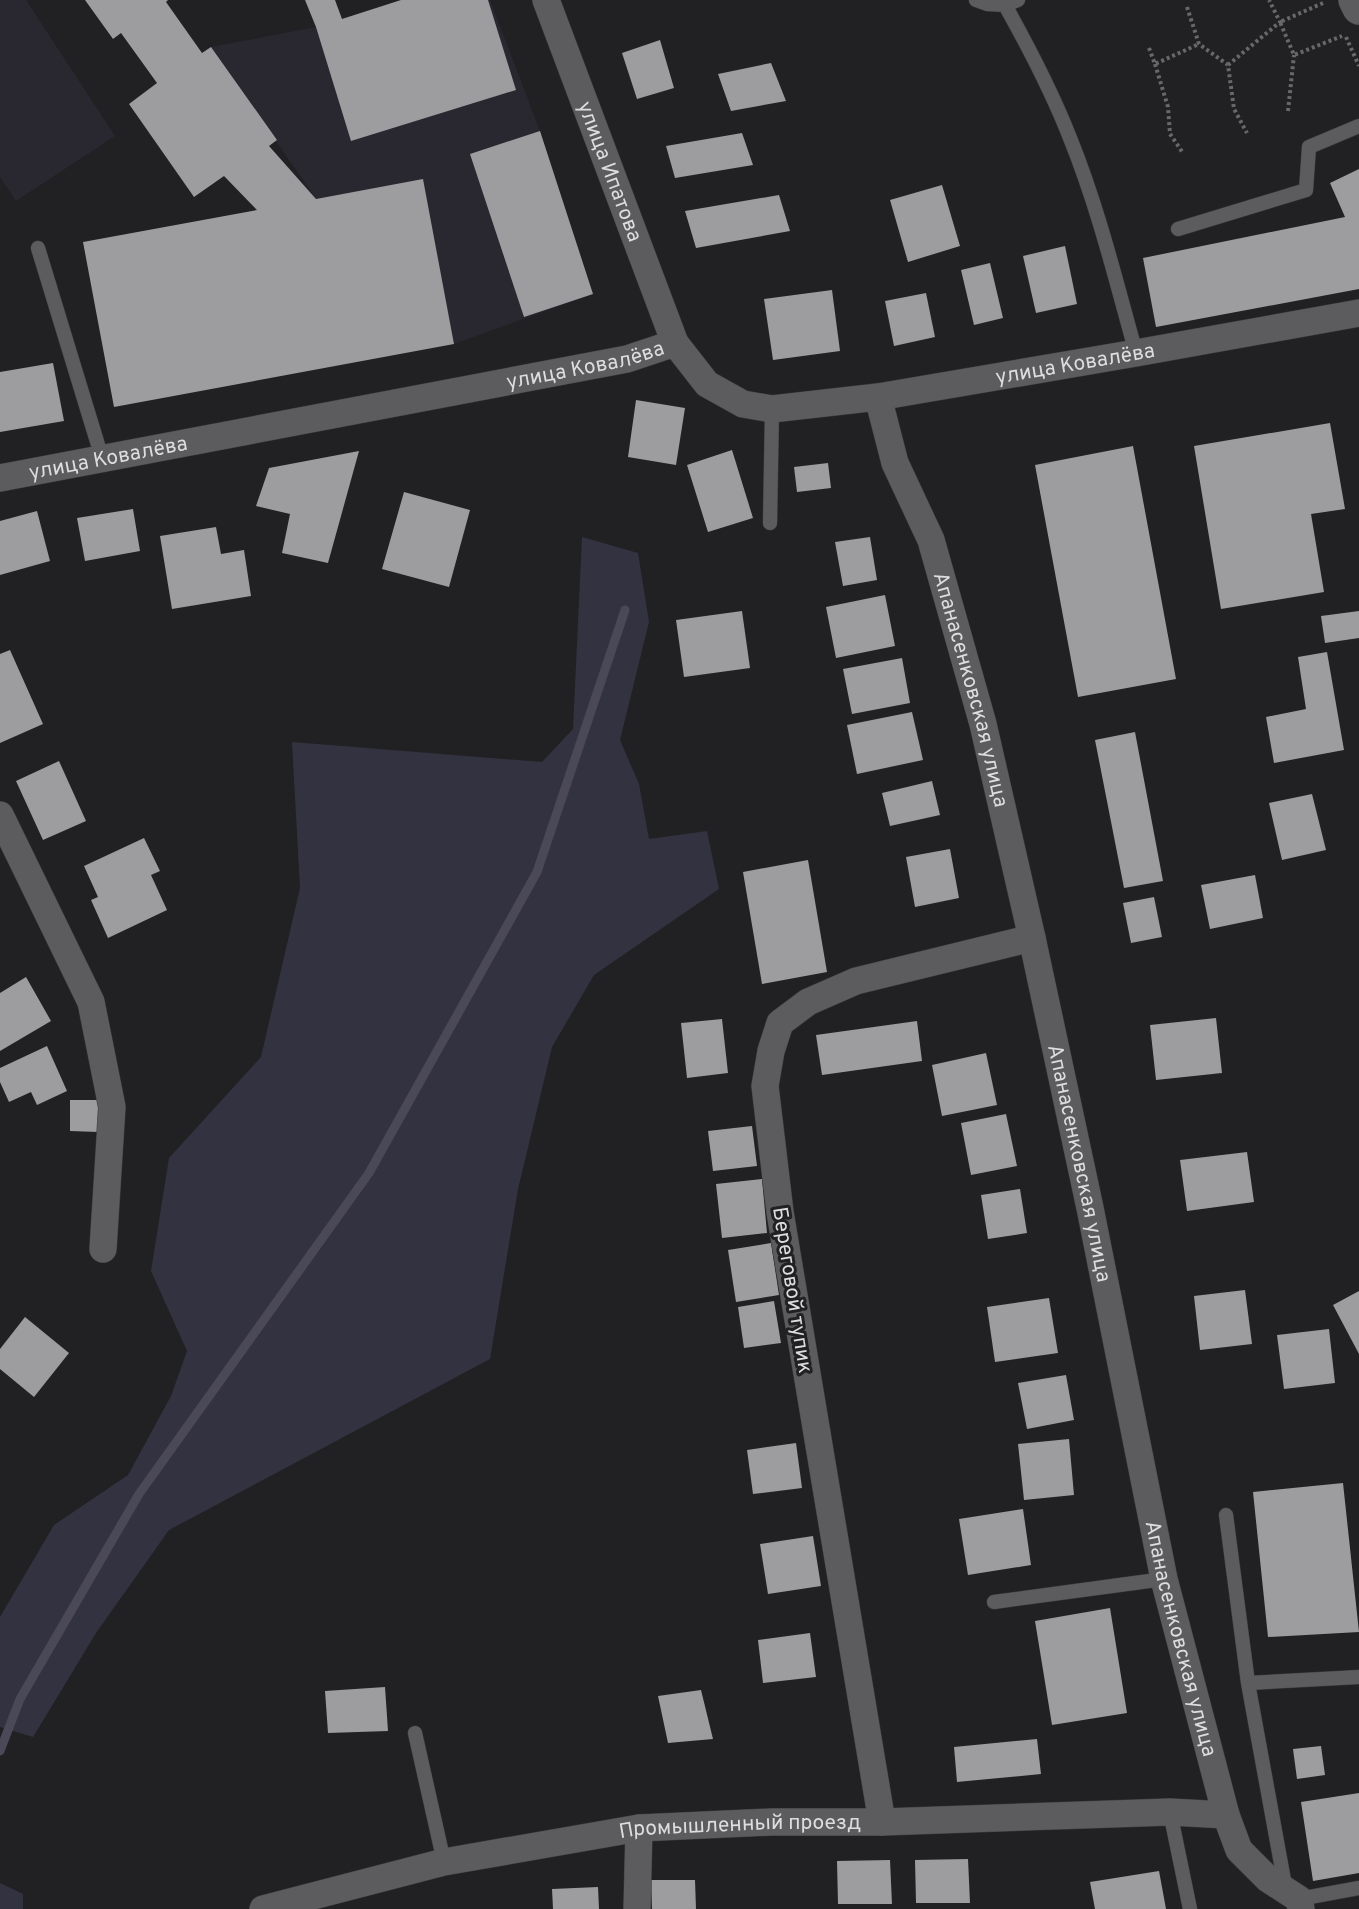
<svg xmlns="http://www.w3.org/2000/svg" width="1359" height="1909" font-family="Overpass,sans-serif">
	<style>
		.built { fill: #292830 }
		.green { fill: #333241 }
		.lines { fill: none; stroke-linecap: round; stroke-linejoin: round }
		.stream { stroke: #4b4957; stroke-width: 9 }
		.building { fill: #9d9da0 }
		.service-casing { stroke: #3d3d3f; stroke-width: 15 }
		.minor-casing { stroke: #3d3d3f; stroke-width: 28 }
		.tertiary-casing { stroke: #3d3d3f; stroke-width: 34 }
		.path { stroke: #68686a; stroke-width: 4; stroke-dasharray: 3 3; stroke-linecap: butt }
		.service { stroke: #5c5c5e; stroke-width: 14 }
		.minor { stroke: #5c5c5e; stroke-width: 27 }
		.tertiary { stroke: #5c5c5e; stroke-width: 33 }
		.labels { text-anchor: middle; stroke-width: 6; stroke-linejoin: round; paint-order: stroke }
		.street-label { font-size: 21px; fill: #dddddf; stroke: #212123 }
	</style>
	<rect width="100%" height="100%" fill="#212123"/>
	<path class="built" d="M0 0H26L115 136 16 201 0 177Z
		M401 0H490L540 131 593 294 454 344 423 180 316 199 211 47 316 27Z"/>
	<path class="green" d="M582 537 638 553 649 622 620 740 639 784 649 839 707 831 719 889 594 975 552 1047 518 1189 490 1359 169 1530 96 1633 33 1737 0 1727V1617L54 1525 128 1475 171 1396 187 1351 151 1271 169 1158 261 1057 300 888 292 742 542 762 573 729Z
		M0 1883 23 1894V1909H0Z"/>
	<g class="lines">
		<path class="stream" d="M0 1751 20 1699 139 1494 369 1173 537 872 625 610"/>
	</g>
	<path class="building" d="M85 0H168L166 2 202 53 211 47 277 140 269 146 316 199 423 179 454 344 114 407 83 242 257 210 224 176 194 197 129 104 157 83 121 33 113 39Z
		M305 0H335L342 19 401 0H488L516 90 351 141 316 27Z
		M660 40 674 88 637 99 622 53Z
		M771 63 786 101 731 111 718 74Z
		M540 131 593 294 524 317 470 154Z
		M742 133 753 165 675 178 666 146Z
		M1359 169V289L1156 327 1143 258 1345 217 1330 183Z
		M942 185 960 246 908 262 890 200Z
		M779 195 790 231 696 248 685 211Z
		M1065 246 1077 304 1036 313 1023 256Z
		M990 263 1003 318 974 325 961 270Z
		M832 290 840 351 773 360 764 299Z
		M926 293 935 337 894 346 885 301Z
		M53 363 64 421 0 432V372Z
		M636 400 685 408 676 465 628 457Z
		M1330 423 1345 509 1311 514 1324 592 1221 609 1194 446Z
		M1133 446 1176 679 1078 697 1035 465Z
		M732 450 753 518 708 532 687 465Z
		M359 451 328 563 282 553 290 514 256 506 269 468Z
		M828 463 831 488 797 492 794 467Z
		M404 492 470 510 449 587 382 569Z
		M133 509 140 551 85 561 77 518Z
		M37 511 50 561 0 575V521Z
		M216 527 221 554 244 550 251 596 172 609 160 536Z
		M870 537 877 580 843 586 835 542Z
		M885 595 895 646 836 658 826 607Z
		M742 611 750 668 684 677 676 620Z
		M1359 611V638L1325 643 1321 616Z
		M10 650 43 724 0 743V654Z
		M1327 652 1344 750 1274 763 1266 717 1306 709 1298 657Z
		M902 658 910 703 852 714 843 669Z
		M912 712 923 760 857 774 847 725Z
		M1135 732 1163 881 1124 888 1095 740Z
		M59 761 86 821 43 840 16 781Z
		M932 781 940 815 890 826 882 793Z
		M1312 794 1326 850 1282 860 1269 803Z
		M144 838 160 871 151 875 167 910 108 938 91 900 98 897 84 866Z
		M950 849 959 898 915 907 906 857Z
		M808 860 827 972 762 984 743 872Z
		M1255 875 1263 918 1210 929 1201 885Z
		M1154 897 1162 937 1131 943 1123 903Z
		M26 977 51 1021 0 1051V993Z
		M1216 1018 1222 1073 1156 1080 1150 1025Z
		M722 1019 728 1073 687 1078 681 1023Z
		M917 1021 922 1061 822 1075 816 1035Z
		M47 1046 67 1091 37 1105 31 1092 9 1102 0 1082V1068Z
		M986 1053 997 1105 942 1116 932 1065Z
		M70 1100H98V1132L70 1131Z
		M1006 1114 1017 1166 971 1175 961 1123Z
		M752 1126 757 1166 713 1171 708 1131Z
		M1247 1152 1254 1202 1187 1211 1180 1160Z
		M762 1179 767 1233 722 1238 716 1184Z
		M1020 1189 1027 1233 988 1239 981 1195Z
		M771 1243 779 1295 736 1302 728 1250Z
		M1245 1290 1252 1344 1200 1350 1194 1296Z
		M1359 1291V1354L1333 1305Z
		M1049 1298 1058 1353 995 1362 987 1307Z
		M774 1301 781 1343 744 1348 738 1307Z
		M25 1317 69 1353 34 1397 0 1369V1349Z
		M1329 1329 1335 1383 1284 1389 1277 1335Z
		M1066 1375 1074 1420 1027 1429 1018 1383Z
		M1069 1439 1074 1495 1024 1500 1018 1444Z
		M796 1443 802 1488 753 1494 747 1450Z
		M1343 1483 1359 1632 1268 1637 1253 1492Z
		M1023 1509 1031 1565 968 1575 959 1519Z
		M813 1536 821 1586 768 1594 760 1544Z
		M1110 1608 1127 1713 1052 1725 1035 1621Z
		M810 1633 816 1677 763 1683 758 1640Z
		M385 1687 388 1731 328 1733 325 1691Z
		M701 1690 713 1739 668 1743 658 1696Z
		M1037 1739 1041 1774 957 1782 954 1747Z
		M1321 1746 1325 1775 1297 1779 1293 1749Z
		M1359 1793V1873L1313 1881 1301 1802Z
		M968 1859 970 1903H916L915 1860Z
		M890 1860 892 1904H838L837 1861Z
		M1159 1871 1166 1909H1095L1090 1882Z
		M651 1880H695L696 1909H652Z
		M598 1887 599 1909H553L552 1889Z"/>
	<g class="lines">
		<g class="service-casing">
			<path id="service" d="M976 0 987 4 1005 5
				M1018 0 1005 5C1029 48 1052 92 1070 138 1098 207 1116 281 1136 353
				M1178 229 1306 190 1309 147 1359 126
				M38 248 102 458
				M770 523 772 409
				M1226 1515 1248 1683
				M994 1602 1164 1579
				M415 1733 444 1862
				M1170 1812 1190 1909
				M1286 1891 1248 1683 1359 1677
				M1299 1899 1359 1888"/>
		</g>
		<g class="minor-casing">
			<g id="minor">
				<path id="s1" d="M546 0 675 343"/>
				<path id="s2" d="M878 397 895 463 931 540 983 724 1032 938 1090 1208 1164 1579 1226 1815 1239 1850 1268 1879 1299 1899 1301 1909"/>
				<path id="s3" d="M0 478 627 359 675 343 707 384 743 404 772 409 878 397 1136 353 1359 313"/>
				<path d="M0 815 91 1002 112 1107 103 1249"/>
				<path d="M882 1822 780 1212 765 1086 771 1051 780 1023 808 1002 856 981 1032 938"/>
				<path id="s4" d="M263 1909 444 1862 639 1828 771 1822H882L1170 1812 1226 1815"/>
				<path d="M637 1909 639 1828"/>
			</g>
		</g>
		<g class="tertiary-casing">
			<path id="tertiary" d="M1355 0 1359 8"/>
		</g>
		<path class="path" d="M1323 3 1280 22 1294 55 1342 36
			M1187 7 1199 44 1228 65 1234 109 1247 133
			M1346 37 1359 66
			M1149 48 1155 64 1199 44
			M1155 64 1168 107 1170 134 1183 153
			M1228 65 1280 22 1269 0
			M1288 111 1294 55"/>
		<use href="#service" class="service"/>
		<use href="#minor" class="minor"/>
		<use href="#tertiary" class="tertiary"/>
	</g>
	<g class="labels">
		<g class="street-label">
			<text dy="7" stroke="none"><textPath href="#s1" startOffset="183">улица Ипатова</textPath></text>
			<text dy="7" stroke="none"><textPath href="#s3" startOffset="1118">улица Ковалёва</textPath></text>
			<text dy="7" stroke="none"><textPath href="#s3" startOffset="596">улица Ковалёва</textPath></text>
			<text dy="7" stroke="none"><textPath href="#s3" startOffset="110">улица Ковалёва</textPath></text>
			<text dy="7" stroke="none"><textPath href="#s2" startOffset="308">Апанасенковская улица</textPath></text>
			<text dy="7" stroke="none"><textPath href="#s2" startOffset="794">Апанасенковская улица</textPath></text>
			<text transform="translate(793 1290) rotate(81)" y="7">Береговой тупик</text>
			<text dy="7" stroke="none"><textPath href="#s2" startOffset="1280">Апанасенковская улица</textPath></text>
			<text dy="7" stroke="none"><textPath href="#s4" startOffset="486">Промышленный проезд</textPath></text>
		</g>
	</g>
</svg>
